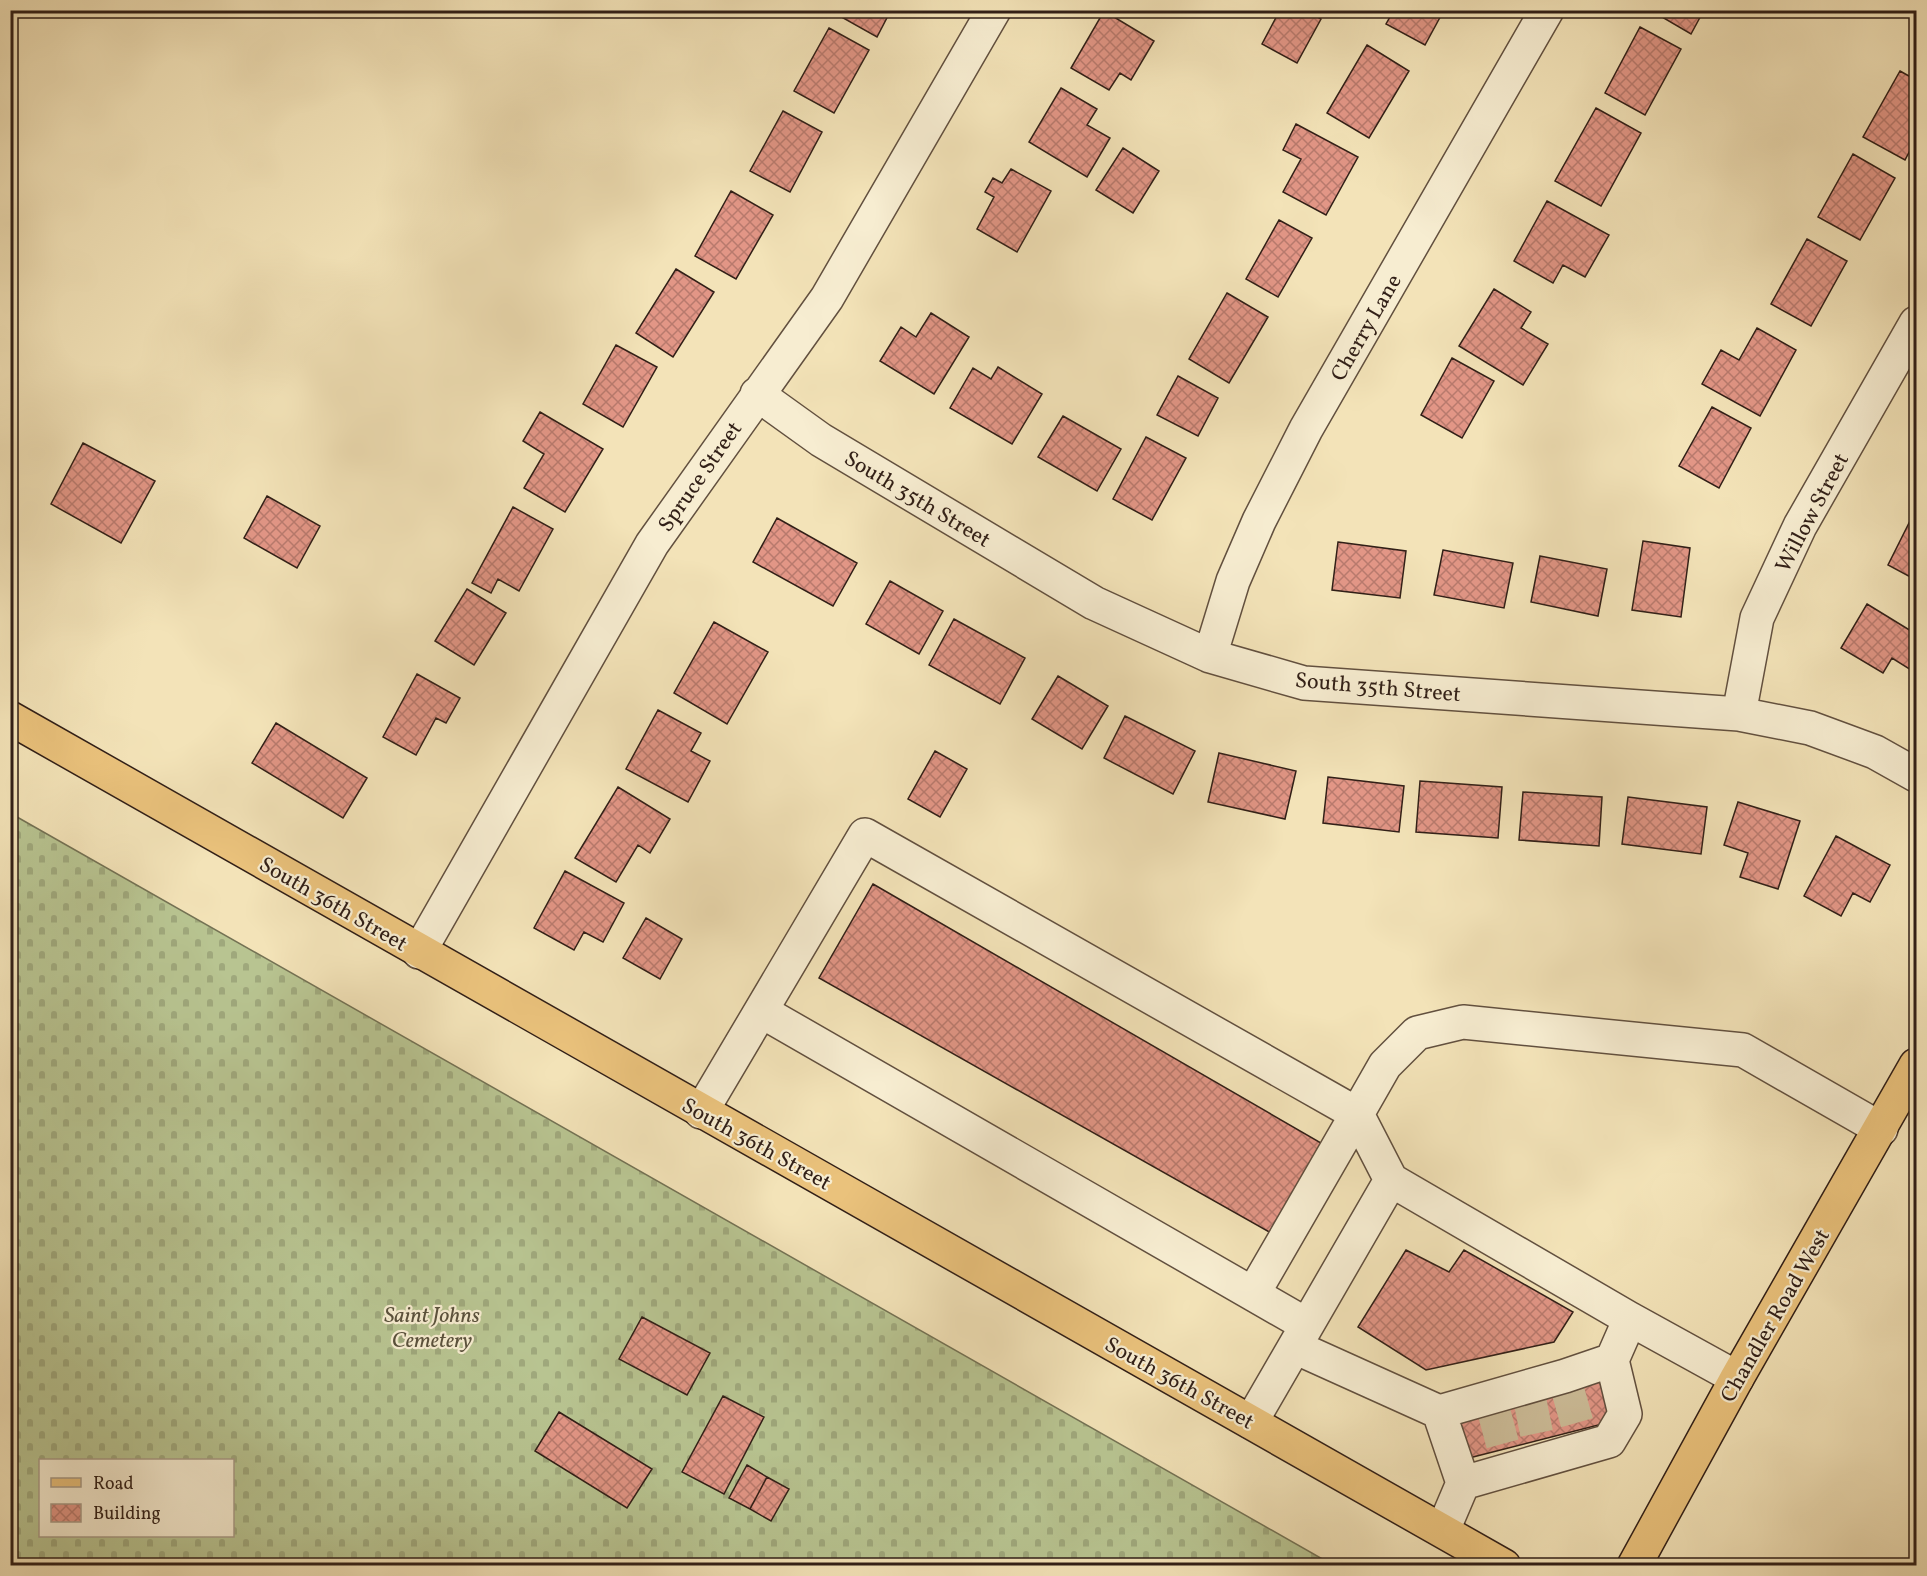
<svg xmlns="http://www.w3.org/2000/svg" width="1927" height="1576" font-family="Vollkorn,serif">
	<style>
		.cemetery { fill: url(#cemetery-stones); stroke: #747254; stroke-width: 1.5; fill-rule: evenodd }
		.building { fill: url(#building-cross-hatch); stroke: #311f17; stroke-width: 1.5 }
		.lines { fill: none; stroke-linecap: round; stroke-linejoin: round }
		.minor-tunnel { stroke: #ccbc98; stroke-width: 33; stroke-dasharray: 33 16; stroke-linecap: butt }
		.minor-casing { stroke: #62503f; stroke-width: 36 }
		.major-casing { stroke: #311f17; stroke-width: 36 }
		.minor { stroke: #f7edd1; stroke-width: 33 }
		.major { stroke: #eac27c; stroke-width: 33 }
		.labels { text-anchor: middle; stroke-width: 4.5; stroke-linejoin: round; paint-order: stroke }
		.street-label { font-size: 22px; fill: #311f17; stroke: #f7edd1 }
		.park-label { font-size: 22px; font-style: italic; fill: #5a513c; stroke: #f7edd1 }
	</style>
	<defs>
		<pattern id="cemetery-stones" width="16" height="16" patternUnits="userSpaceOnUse" patternTransform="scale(1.5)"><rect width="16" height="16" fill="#b8c491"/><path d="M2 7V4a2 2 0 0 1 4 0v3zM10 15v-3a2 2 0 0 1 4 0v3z" fill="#9fa87c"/></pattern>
		<pattern id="building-cross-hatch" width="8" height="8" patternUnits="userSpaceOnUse" patternTransform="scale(1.5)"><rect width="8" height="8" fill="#e29686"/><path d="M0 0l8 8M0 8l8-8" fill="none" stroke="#b87a6d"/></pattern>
	</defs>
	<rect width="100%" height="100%" fill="#f3e3b8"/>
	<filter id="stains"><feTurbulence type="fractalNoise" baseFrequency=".00333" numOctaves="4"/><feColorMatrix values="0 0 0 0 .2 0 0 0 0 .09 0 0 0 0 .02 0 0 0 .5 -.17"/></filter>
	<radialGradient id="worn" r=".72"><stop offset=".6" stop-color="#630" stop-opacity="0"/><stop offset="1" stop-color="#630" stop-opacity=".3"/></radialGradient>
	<path class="cemetery" d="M10 813 1333 1565H11ZM40 1460H232V1536H40Z"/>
	<path class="building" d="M838 10H891L877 37 836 14Z
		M1280 10H1306L1321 19 1297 63 1262 44Z
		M1394 10H1444L1425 45 1386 24Z
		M1650 10H1704L1691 34Z
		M1104 11 1154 41 1131 80 1120 73 1109 90 1071 68Z
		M1640 27 1681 49 1645 115 1605 93Z
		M829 28 869 50 834 113 794 91Z
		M1916 43V56L1911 53Z
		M1367 45 1409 71 1369 138 1327 113Z
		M1900 71 1916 80V139L1905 160 1863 137Z
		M1061 88 1097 109 1087 125 1110 138 1087 177 1029 142Z
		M1596 108 1641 133 1601 206 1555 181Z
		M783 111 822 132 790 192 750 171Z
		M1296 124 1358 157 1326 215 1283 192 1301 159 1283 150Z
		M1123 148 1159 171 1133 213 1096 190Z
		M1853 154 1895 178 1860 240 1818 217Z
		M1011 169 1051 191 1017 252 977 229 994 197 985 192 993 178 1002 183Z
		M731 191 773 215 736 279 695 256Z
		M1547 201 1609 235 1585 277 1563 265 1553 283 1514 261Z
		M1279 220 1312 238 1278 297 1246 279Z
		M1807 239 1847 261 1811 326 1771 304Z
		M676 269 714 292 673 357 636 333Z
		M1494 289 1531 312 1521 328 1548 344 1523 385 1459 346Z
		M1227 293 1268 317 1229 383 1189 359Z
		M931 313 969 337 934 394 880 361 901 327 916 337Z
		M1757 328 1796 350 1760 416 1702 384 1721 350 1739 360Z
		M616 345 657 367 623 427 583 404Z
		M1452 358 1494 381 1462 438 1421 415Z
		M998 367 1042 394 1012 444 950 408 973 368 991 379Z
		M1178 376 1218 398 1198 436 1157 415Z
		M1712 407 1751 428 1719 488 1679 466Z
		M540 412 603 449 565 512 524 488 544 454 523 441Z
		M1063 416 1121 449 1097 491 1038 457Z
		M1146 437 1186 458 1152 520 1113 499Z
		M83 443 155 481 121 543 51 504Z
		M267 496 320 526 297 568 244 538Z
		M513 507 553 529 519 591 498 579 491 593 472 583Z
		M1914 513 1916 514V580L1888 565Z
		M777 518 857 563 833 606 753 562Z
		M1643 541 1690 548 1681 617 1632 610Z
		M1338 542 1406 551 1400 598 1332 590Z
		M1443 550 1513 563 1504 608 1434 595Z
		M1540 556 1607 569 1598 616 1531 602Z
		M890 581 943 611 919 654 866 624Z
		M467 589 506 613 474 665 435 641Z
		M1867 604 1916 634V661L1911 670 1892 658 1883 673 1841 648Z
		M954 619 1025 658 1000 704 929 665Z
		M714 622 768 652 727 724 674 693Z
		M417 674 460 698 446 723 436 718 416 755 383 737Z
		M1058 676 1108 706 1082 749 1032 719Z
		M658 710 701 733 691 751 710 761 688 802 626 769Z
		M1125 716 1195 751 1173 794 1104 758Z
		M276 723 367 778 343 818 252 763Z
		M935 751 967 769 940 817 908 799Z
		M1219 753 1296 771 1285 819 1208 802Z
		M1328 777 1404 786 1399 832 1323 823Z
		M1420 781 1502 787 1498 838 1416 832Z
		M618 787 670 819 650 853 638 845 616 882 575 858Z
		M1523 792 1602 797 1599 846 1519 840Z
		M1628 797 1707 807 1701 854 1622 844Z
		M1738 802 1800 821 1778 889 1740 877 1748 853 1724 845Z
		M1836 836 1890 865 1870 902 1853 893 1841 916 1804 896Z
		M565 871 624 903 603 942 584 932 574 950 534 928Z
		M873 884 1321 1143 1271 1233 819 978Z
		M646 918 682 939 660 979 623 958Z
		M1406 1250 1449 1272 1464 1250 1573 1312 1554 1342 1426 1370 1358 1327Z
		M642 1317 710 1353 687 1395 619 1359Z
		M1609 1379 1618 1420 1465 1459 1457 1422Z
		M723 1396 764 1417 724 1494 682 1472Z
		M559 1412 652 1469 627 1508 535 1451Z
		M747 1465 767 1477 750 1509 729 1498Z
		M767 1477 789 1489 771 1521 750 1509Z"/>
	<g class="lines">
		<path class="minor-tunnel" d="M1568 1391 1579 1430
			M1530 1401 1538 1440
			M1494 1412 1504 1449"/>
		<g class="minor-casing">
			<path id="minor" d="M757 394 821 440 1094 603 1210 656 1304 683 1739 714 1810 728 1875 752 1916 775
				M1210 656 1233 581 1259 521 1306 429 1547 10
				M1739 714 1757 618 1800 526 1916 323
				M419 952 652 544 827 298 994 10
				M761 1011 1307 1325
				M701 1112 865 835 1357 1114 1385 1065 1417 1033 1463 1022 1743 1050 1881 1129
				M1357 1114 1391 1180
				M1253 1294 1357 1114
				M1295 1347 1439 1412 1463 1483
				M1439 1412 1565 1376 1612 1360
				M1251 1422 1391 1180 1630 1319 1737 1378
				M1443 1530 1463 1483 1609 1441 1625 1414 1612 1360 1630 1319"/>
		</g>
		<g class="major-casing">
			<path id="major" d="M10 718 1504 1566
				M1634 1566 1737 1378 1916 1065"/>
		</g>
		<use href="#minor" class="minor"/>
		<use href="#major" class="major"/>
	</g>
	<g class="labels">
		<g class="street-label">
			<text transform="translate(1365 327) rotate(-60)" y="8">Cherry Lane</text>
			<text transform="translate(699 476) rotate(-55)" y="8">Spruce Street</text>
			<text transform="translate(918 498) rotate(31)" y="8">South 35th Street</text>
			<text transform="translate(1811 512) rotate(-62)" y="8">Willow Street</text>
			<text transform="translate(1378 686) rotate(5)" y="8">South 35th Street</text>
			<text transform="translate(334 903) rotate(30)" y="8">South 36th Street</text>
			<text transform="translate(757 1143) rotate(29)" y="8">South 36th Street</text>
			<text transform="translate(1774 1315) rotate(-60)" y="8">Chandler Road West</text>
			<text transform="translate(1180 1382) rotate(29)" y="8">South 36th Street</text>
		</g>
		<g class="park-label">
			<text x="432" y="1322">Saint Johns<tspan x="432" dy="25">Cemetery</tspan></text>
		</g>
	</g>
	<rect width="1927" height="1576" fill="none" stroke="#f3e3b8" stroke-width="36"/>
	<rect x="12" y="12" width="1903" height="1552" fill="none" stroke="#311f17" stroke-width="3"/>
	<rect x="18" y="18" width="1891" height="1540" fill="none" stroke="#311f17" stroke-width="1.5"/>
	<rect x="39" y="1459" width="195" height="78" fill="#f7edd1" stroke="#a89b87" stroke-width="1.5"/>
	<rect x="51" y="1478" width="30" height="9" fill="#eac27c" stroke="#a89b87" stroke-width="1.5"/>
	<text x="93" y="1489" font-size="18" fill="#311f17">Road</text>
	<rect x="51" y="1504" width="30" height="18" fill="url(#building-cross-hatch)" stroke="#a89b87" stroke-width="1.5"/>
	<text x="93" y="1519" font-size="18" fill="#311f17">Building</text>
	<rect width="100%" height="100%" filter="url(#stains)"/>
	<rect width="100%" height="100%" fill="url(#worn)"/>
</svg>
